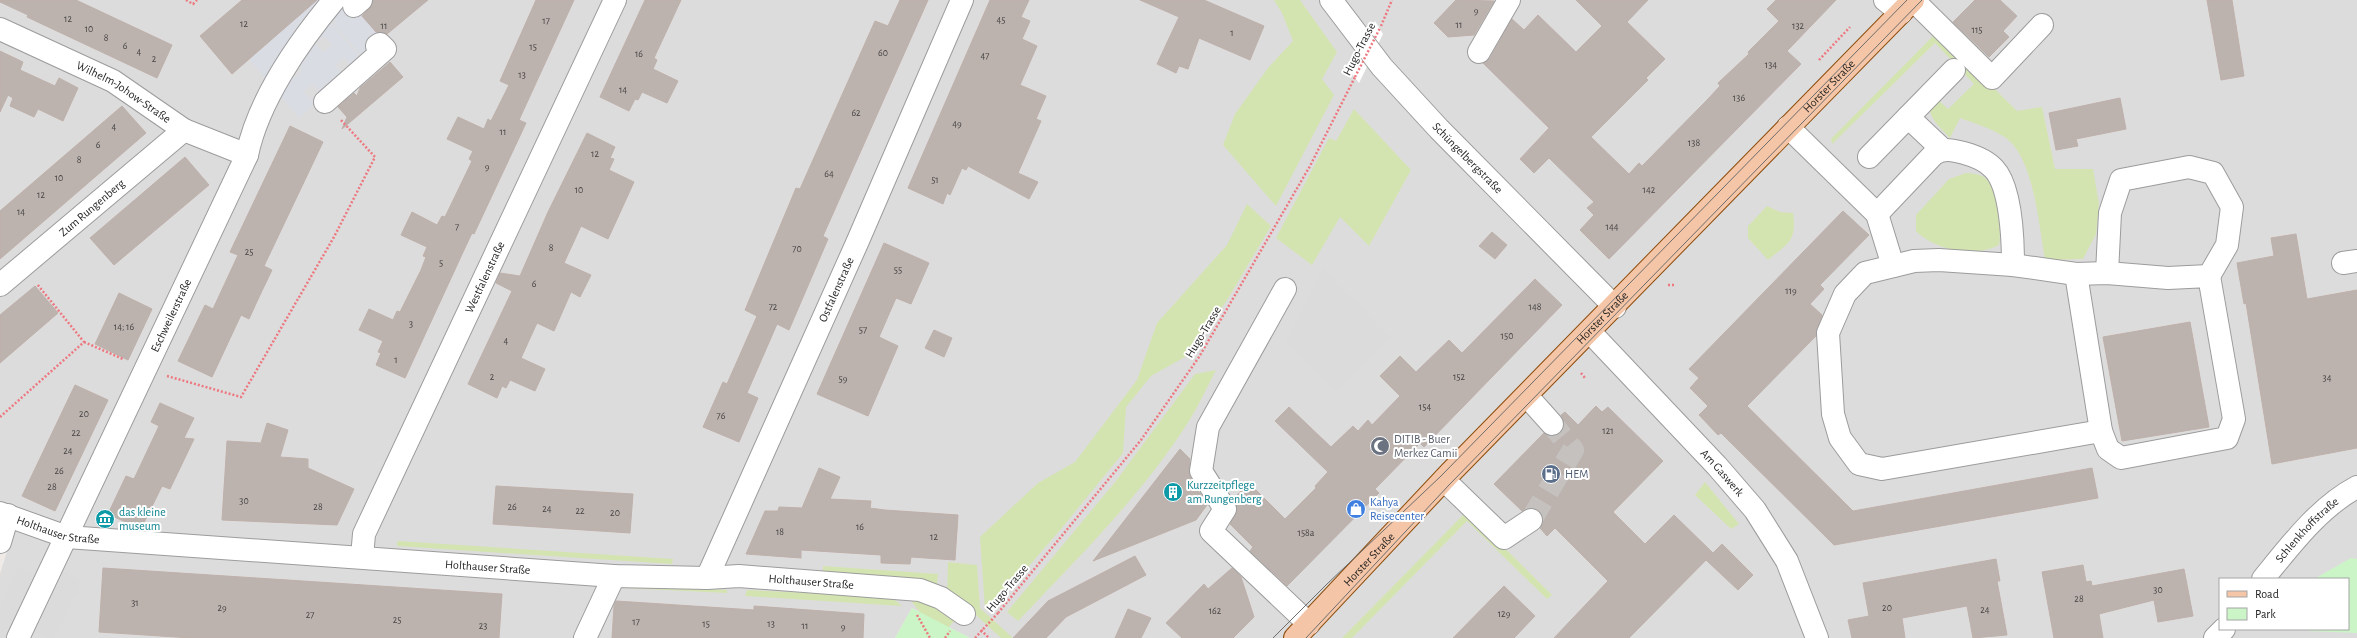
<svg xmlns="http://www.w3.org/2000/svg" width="2357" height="638" font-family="'Alegreya Sans',sans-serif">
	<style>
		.residential { fill: #dddcdc; fill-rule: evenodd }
		.grass { fill: #d3e4b1 }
		.park { fill: #cbf5c7 }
		.parking { fill: #dbdbdb }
		.plaza { fill: #dadce4; fill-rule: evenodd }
		.pier { fill: #fff }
		.building { fill: #bcb3af; stroke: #bfb0aa }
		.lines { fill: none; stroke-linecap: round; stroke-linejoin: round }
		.minor-tunnel { stroke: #c5c1be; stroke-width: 22; stroke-dasharray: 22 11; stroke-linecap: butt }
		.minor-casing { stroke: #9c9c9c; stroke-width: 24 }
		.major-casing { stroke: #8c4d0d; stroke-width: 24 }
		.path { stroke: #ed7880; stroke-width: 2.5; stroke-dasharray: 2 2; stroke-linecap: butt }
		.minor { stroke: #fff; stroke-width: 22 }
		.major { stroke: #f4c5a6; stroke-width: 22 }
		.tram { stroke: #6d6d6d; stroke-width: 1 }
		.path-bridge { stroke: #ed7880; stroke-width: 2.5; stroke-dasharray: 2 2; stroke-linecap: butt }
		.labels { text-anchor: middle; stroke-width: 4; stroke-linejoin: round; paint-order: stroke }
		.number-label { font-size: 10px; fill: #464443 }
		.street-label { font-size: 12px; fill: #1f1f1f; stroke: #fff }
		.worship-label { font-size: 12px; fill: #5b616d; stroke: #fff; text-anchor: start }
		.service-label { font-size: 12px; fill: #4e5e75; stroke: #fff; text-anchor: start }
		.culture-label { font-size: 12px; fill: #0d838f; stroke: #fff; text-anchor: start }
		.shop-label { font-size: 12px; fill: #366cbe; stroke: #fff; text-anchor: start }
	</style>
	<rect width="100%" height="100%" fill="#efeae6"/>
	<path class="residential" d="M0 0H2357V638H970L912 608 895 638H0V574L9 545 0 542ZM2220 579H2348V629H2220Z"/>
	<path class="grass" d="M1274 0H1300L1337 52 1322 79 1334 95 1276 206 1223 145 1235 114 1268 68 1293 41 1282 13Z
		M1937 32 2017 111 2042 107 2055 169H2093L2099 204 2096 234 2083 259 2045 260C2039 227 2034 154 2003 136 1990 128 1974 123 1960 118L1950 138C1938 125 1922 113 1934 96L1948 109 1974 84 1935 43 1832 144 1831 139Z
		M1354 109 1411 170 1369 246 1340 217 1312 265 1276 238 1329 138 1336 141Z
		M1966 173C1972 173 1978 174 1984 177 1997 185 2002 231 1999 245 1976 258 1934 250 1916 231V215L1949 179Z
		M1247 204 1271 226 1229 297 1192 353 1151 376 1126 407 1123 453 1061 529 1003 596 985 610 980 537 1038 483 1075 462 1137 380 1157 323 1227 245Z
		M1767 206 1780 212 1793 213C1797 242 1788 243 1768 260L1748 238V226Z
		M1216 370C1207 387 1199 405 1189 421 1142 495 1078 558 1018 621L1007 612 1116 481 1195 374Z
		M1705 482 1739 524 1731 529 1695 495Z
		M1467 511 1552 595 1547 599 1467 521 1352 638H1342Z
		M397 541 673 559 672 564 397 546Z
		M948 562 977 565 980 608 1013 638H1001L964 604 947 595Z
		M823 566 938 574 937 584 823 577Z
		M632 584 727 590V593L625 588Z
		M747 590 891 597 902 606 745 596Z
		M905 593 958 616 940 638Z"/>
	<path class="park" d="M2351 558 2357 559V633L2309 631V629H2348V579H2314Z
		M912 608 970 638H895Z"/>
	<path class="parking" d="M1322 268 1390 337 1336 393 1285 342Z
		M18 567 37 576 11 638H0V609Z
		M61 571 82 581 53 638H45L31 631Z"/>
	<path class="plaza" d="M317 0H347L326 17 364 62 299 118 249 59ZM324 36 332 45 323 52 315 44ZM344 58 351 67 343 74 335 66ZM295 62 302 70 294 78 286 69ZM313 84 321 93 312 100 304 92Z
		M351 3 382 39 365 60 333 24 336 22 330 15 341 6 343 9Z"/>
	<path class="pier" d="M1375 21 1383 34 1359 83 1350 71Z"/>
	<path class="building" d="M0 0H76L172 45 157 78 27 17 28 15 0 2Z
		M242 0H317L232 74 200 36Z
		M373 0H428L387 34 376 32 362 16 369 9Z
		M536 0H574L519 120 526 123 474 234 472 233 464 250 405 378 376 365 381 353 378 352 383 341 359 330 369 309 393 320 397 311 400 312 421 270 426 257 423 256 427 247 401 235 412 212 437 225 442 216 445 217 472 161 469 159 473 151 447 139 458 117 484 129 488 119 491 121 509 85 500 81Z
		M645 0H681L654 58 657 60 653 69 678 81 667 103 642 92 638 100 635 99 629 111 600 97Z
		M900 0H928L823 236 828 239 789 330 777 324 747 393 758 398 739 442 703 427 723 382 727 384 757 316 745 310 796 188 800 189 875 21 888 26Z
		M990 0H1029L1021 17 1030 21 1022 39 1037 46 1020 85 1046 96 1036 119 1041 121 1018 173 1038 182 1029 199 968 166 966 170 962 168 950 195 947 193 943 204 908 188Z
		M1140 0H1204L1264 26 1250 60 1199 38 1188 69 1179 66 1176 73 1157 64 1179 17Z
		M1456 0 1494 1 1474 35 1448 37 1434 23Z
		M1576 0H1648L1627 22 1665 59 1646 78 1648 80 1591 137 1629 174 1639 163 1642 166 1707 100 1720 86 1718 83 1749 54 1748 52 1779 21 1767 9 1776 0H1836L1787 51 1801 64 1609 259 1580 230 1594 215 1587 208 1594 202 1549 158 1534 173 1520 159 1549 128 1483 63 1490 58 1512 19 1524 30 1538 15 1576 52 1602 26Z
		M1975 0H2000L2017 16 2003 31 2009 37 1989 57 1953 22Z
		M2207 0H2232L2244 76 2221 80Z
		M0 51 23 62 20 70 55 86 59 78 78 88 63 121 38 109 34 117 10 106 13 98 8 95 0 112Z
		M390 62 403 77 342 129 347 117 338 107 354 93 357 96 360 88Z
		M2120 98 2126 129 2076 139 2078 146 2056 150 2049 113Z
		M122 106 146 133 0 259V211Z
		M290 126 323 142 264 266 272 270 260 295 249 319 241 315 212 377 178 361 205 305 213 309 238 255 230 252Z
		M587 133 615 147 610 158 614 159 609 170 634 182 608 239 581 226 564 263 591 275 580 297 571 292 554 331 537 323 521 358 545 369 535 391 510 380 506 388 502 386 497 398 468 384 512 291 496 283 500 273 520 276 548 212Z
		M185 157 209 185 114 265 90 238Z
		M1843 211 1869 235 1820 285 1824 289 1810 304 1822 315 1816 336 1747 406 1853 511 2092 468 2098 498 1834 545 1721 433 1718 435 1699 415 1708 406 1690 388 1699 378 1689 369Z
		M1492 232 1507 245 1495 259 1479 246Z
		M2296 234 2307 299 2357 290V448L2272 464 2246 303 2244 304 2237 263 2274 256 2271 238Z
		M884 243 929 263 911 304 896 298 879 337 898 346 868 416 817 394Z
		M1535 279 1562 305 1424 447 1420 443 1375 489 1379 493 1287 586 1250 551 1253 547 1230 524 1237 509 1233 499 1249 483 1285 519 1316 488 1315 486 1328 472 1275 421 1289 407 1331 447 1353 426 1358 431 1368 420 1372 425 1400 396 1380 376 1400 356 1416 372 1449 340 1462 353Z
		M35 286 58 313 0 363V315Z
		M119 293 152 309 128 360 95 344Z
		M2190 322 2209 427 2122 441 2103 337Z
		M934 330 952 338 944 357 925 348Z
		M75 385 108 400 55 511 22 496Z
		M160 403 194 418 184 438 194 439 170 489 162 486 141 529 108 514 126 476 134 479 159 426 151 422Z
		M1596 406 1602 412 1608 407 1663 461 1613 512 1645 544 1674 515 1713 553 1629 638H1554L1608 581 1555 528 1547 536 1540 528 1543 519 1537 509 1530 508 1522 511 1494 484 1544 433 1554 436 1561 433 1564 422 1561 415 1565 412 1578 425Z
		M267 423 288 430 280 457 308 459V468L354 489 337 525 222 520 227 441 261 443Z
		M1180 449 1190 459 1189 470 1192 486 1200 493 1207 505 1196 520 1093 561Z
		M819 468 840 477 830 499 871 501 870 508 885 510 958 515 955 560 911 557 910 564 881 563V555L801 550V558L746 554 765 511H778L779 507 802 508Z
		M496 486 633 494 630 533 493 524Z
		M1722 544 1753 575 1738 590 1706 560Z
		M1135 556 1146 575 1066 617 1046 638H1013L1048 601Z
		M1996 559 2000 581H1997L2007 635 1973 638 1967 606 1902 618 1905 638H1852L1848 620 1869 616 1863 583Z
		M2083 565 2086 582 2091 581 2092 586 2184 569 2193 616 2158 622 2154 600 2099 614 2103 638H2054L2042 572Z
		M103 568 502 594 499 638H191L99 632Z
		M1232 568 1241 577 1254 617 1233 638H1182L1166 623 1204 584 1208 589Z
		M1504 586 1535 616 1514 638H1453Z
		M616 601 754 610V606L864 614 863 638H612L614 606Z
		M1128 609 1151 618 1141 638H1115Z"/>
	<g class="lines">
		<path class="minor-tunnel" d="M1531 520 1573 450 1552 424"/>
		<g class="minor-casing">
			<g id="minor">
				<path id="s1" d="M1331 0 1382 67 1439 129 1615 307"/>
				<path d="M1885 0 1901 13"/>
				<path d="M1913 0 1992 78 2042 25"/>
				<path d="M354 6 361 0"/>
				<path id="s2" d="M0 29 113 81 184 130 247 155"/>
				<path d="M1479 52 1509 0"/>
				<path d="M325 102 385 49 380 44 377 46"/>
				<path d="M1908 117 1942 149"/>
				<path d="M1788 127 1877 214 1893 266"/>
				<path d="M1869 157 1954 70"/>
				<path d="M1877 214 1934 154C1944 148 1953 150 1964 153 1975 156 1986 160 1994 169 2011 187 2013 240 2013 265"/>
				<path d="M1939 260 2013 265 2076 274 2107 273 2168 278 2209 276 2234 419 2227 438 2121 458 2108 449 2101 431 1882 469 1859 464 1840 438 1833 414 1828 333 1845 294 1865 273 1914 261Z"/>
				<path d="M2343 263 2357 261"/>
				<path d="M2107 273 2110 213 2121 180 2189 167 2213 173 2232 207 2227 245 2209 276"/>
				<path d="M2076 274 2101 431"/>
				<path id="s3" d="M0 285 184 130"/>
				<path d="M1285 289 1208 427 1201 471 1225 509 1211 531 1309 624"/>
				<path id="s4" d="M1590 332 1717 466 1755 510 1787 561 1817 638"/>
				<path d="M1527 396 1552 424"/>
				<path d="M1444 480 1504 538 1531 520"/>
				<path id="s5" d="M0 513 67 537 614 576 707 578 739 576 920 590 941 598 964 614"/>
				<path d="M0 542 8 515"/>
				<path id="s6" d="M362 557 364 534 615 0"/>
				<path id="s7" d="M707 578 857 243 962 0"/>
				<path id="s8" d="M2263 579C2290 546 2319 507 2357 487"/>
				<path id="s9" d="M18 638 247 155C258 101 299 42 334 0"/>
				<path d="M585 638 614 576"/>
				<path d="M2215 638 2224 629"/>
			</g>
		</g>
		<g class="major-casing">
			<g id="major">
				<path id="s10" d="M1295 638 1450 473 1913 0"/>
			</g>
		</g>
		<path class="path" d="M186 0 193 4 197 0
			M1381 26 1392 0
			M1819 60 1850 27
			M1668 285H1674
			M84 342 123 359
			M1581 373 1585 378
			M167 376 241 397 334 237 375 157 340 119
			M0 417 84 342 37 284
			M998 613 1141 440 1199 357 1310 166 1355 77
			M917 615 930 638
			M981 630 989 638
			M945 638 950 631"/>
		<use href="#minor" class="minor"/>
		<use href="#major" class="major"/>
		<path class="tram" d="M1273 638 1327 584 1441 476 1907 0
			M1306 638 1449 485 1922 0"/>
		<path class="path-bridge" d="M1355 77 1380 28
			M975 638 998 613"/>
	</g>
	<defs>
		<g id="mosque-disc" transform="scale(1)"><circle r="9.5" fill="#6b7280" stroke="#fff"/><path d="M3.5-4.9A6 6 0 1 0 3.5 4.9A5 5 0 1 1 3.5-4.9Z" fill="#fff"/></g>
		<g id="fuel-disc" transform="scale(1)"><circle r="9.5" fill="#5c6f8a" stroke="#fff"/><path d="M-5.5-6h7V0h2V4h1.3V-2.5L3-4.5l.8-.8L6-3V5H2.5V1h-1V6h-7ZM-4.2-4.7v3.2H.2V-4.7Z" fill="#fff"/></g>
		<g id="building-disc" transform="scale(1)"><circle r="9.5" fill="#0f9aa8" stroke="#fff"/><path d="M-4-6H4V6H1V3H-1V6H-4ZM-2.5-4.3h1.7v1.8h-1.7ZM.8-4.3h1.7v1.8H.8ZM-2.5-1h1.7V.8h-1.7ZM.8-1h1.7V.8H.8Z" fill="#fff"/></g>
		<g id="shop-disc" transform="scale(1)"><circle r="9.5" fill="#3f7fe0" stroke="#fff"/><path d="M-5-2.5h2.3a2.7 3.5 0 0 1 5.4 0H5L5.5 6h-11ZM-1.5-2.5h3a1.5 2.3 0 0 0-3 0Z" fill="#fff"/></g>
		<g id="museum-disc" transform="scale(1)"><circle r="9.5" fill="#0f9aa8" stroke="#fff"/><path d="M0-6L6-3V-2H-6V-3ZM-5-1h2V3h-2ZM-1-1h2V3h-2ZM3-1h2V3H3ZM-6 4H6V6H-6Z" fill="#fff"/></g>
	</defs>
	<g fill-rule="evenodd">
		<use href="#mosque-disc" x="1380" y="446"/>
		<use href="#fuel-disc" x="1551" y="474"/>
		<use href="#building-disc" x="1173" y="492"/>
		<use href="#shop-disc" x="1356" y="509"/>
		<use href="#museum-disc" x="105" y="519"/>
	</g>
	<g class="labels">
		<g class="number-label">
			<text x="1476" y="14">9</text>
			<text x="68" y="22">12</text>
			<text x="1001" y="23">45</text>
			<text x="546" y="24">17</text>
			<text x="244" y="27">12</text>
			<text x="1459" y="28">11</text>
			<text x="384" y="29">11</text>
			<text x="1798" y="29">132</text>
			<text x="89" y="32">10</text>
			<text x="1977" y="33">115</text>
			<text x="1232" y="36">1</text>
			<text x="106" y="41">8</text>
			<text x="125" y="49">6</text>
			<text x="533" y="50">15</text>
			<text x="139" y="55">4</text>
			<text x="883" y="56">60</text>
			<text x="639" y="57">16</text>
			<text x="985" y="59">47</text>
			<text x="154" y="62">2</text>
			<text x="1771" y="68">134</text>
			<text x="522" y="78">13</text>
			<text x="623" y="93">14</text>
			<text x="1739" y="101">136</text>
			<text x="856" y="116">62</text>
			<text x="957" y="127">49</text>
			<text x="114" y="130">4</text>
			<text x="503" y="135">11</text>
			<text x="1694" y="146">138</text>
			<text x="98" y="148">6</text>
			<text x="595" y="157">12</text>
			<text x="79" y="163">8</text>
			<text x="487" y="170">9</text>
			<text x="829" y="177">64</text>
			<text x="59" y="181">10</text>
			<text x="935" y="183">51</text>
			<text x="579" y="193">10</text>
			<text x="1649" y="193">142</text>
			<text x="41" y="198">12</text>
			<text x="21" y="215">14</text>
			<text x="457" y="230">7</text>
			<text x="1612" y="230">144</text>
			<text x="551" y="251">8</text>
			<text x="797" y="252">70</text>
			<text x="249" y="255">25</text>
			<text x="441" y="266">5</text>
			<text x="898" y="273">55</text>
			<text x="534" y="287">6</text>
			<text x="1791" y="294">119</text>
			<text x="773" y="310">72</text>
			<text x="1535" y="310">148</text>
			<text x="411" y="327">3</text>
			<text x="124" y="330">14; 16</text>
			<text x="863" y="333">57</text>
			<text x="1507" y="339">150</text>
			<text x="506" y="344">4</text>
			<text x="396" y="363">1</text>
			<text x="492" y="380">2</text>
			<text x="1459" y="380">152</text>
			<text x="2327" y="381">34</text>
			<text x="843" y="382">59</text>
			<text x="1425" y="410">154</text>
			<text x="84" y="417">20</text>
			<text x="721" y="419">76</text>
			<text x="1608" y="434">121</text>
			<text x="76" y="436">22</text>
			<text x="68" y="454">24</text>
			<text x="59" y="474">26</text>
			<text x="52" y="490">28</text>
			<text x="244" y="504">30</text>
			<text x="318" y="510">28</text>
			<text x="512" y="510">26</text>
			<text x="547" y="512">24</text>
			<text x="580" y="514">22</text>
			<text x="615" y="516">20</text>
			<text x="860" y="530">16</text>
			<text x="780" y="535">18</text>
			<text x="1306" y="536">158a</text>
			<text x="934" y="540">12</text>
			<text x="2158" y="593">30</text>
			<text x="2079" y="602">28</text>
			<text x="135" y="606">31</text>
			<text x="222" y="611">29</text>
			<text x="1887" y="611">20</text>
			<text x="1985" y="613">24</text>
			<text x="1215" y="614">162</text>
			<text x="1504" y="617">129</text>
			<text x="310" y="618">27</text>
			<text x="397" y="623">25</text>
			<text x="636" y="625">17</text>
			<text x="706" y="627">15</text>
			<text x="771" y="627">13</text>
			<text x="483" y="629">23</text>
			<text x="805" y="629">11</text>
			<text x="843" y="630">9</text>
		</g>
		<g class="street-label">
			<text transform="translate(1359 49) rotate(-63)" y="4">Hugo-Trasse</text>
			<text dy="4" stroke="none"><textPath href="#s10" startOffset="768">Horster Straße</textPath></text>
			<text dy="4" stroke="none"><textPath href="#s2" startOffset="139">Wilhelm-Johow-Straße</textPath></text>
			<text dy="4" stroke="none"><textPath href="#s1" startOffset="209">Schüngelbergstraße</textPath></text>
			<text dy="4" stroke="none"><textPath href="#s3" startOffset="120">Zum Rungenberg</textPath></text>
			<text dy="4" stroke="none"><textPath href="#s6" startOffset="307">Westfalenstraße</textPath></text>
			<text dy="4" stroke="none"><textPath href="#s7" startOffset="316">Ostfalenstraße</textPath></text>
			<text dy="4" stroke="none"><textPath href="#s9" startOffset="357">Eschweilerstraße</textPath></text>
			<text dy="4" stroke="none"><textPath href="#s10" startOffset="444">Horster Straße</textPath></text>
			<text transform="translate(1203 332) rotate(-59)" y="4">Hugo-Trasse</text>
			<text dy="4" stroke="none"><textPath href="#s4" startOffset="193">Am Gaswerk</textPath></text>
			<text dy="4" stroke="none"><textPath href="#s5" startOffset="61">Holthauser Straße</textPath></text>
			<text dy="4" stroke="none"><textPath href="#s8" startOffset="66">Schlenkhoffstraße</textPath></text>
			<text dy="4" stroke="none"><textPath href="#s10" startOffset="108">Horster Straße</textPath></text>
			<text dy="4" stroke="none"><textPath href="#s5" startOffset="493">Holthauser Straße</textPath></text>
			<text dy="4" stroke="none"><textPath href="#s5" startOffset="817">Holthauser Straße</textPath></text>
			<text transform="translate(1007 588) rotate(-50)" y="4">Hugo-Trasse</text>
		</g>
		<g class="worship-label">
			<text x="1394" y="443">DITIB - Buer<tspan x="1394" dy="14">Merkez Camii</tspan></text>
		</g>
		<g class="service-label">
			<text x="1565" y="478">HEM</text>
		</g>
		<g class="culture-label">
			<text x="1187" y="489">Kurzzeitpflege<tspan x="1187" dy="14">am Rungenberg</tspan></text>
			<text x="119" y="516">das kleine<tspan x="119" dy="14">museum</tspan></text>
		</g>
		<g class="shop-label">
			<text x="1370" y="506">Kahya<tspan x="1370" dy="14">Reisecenter</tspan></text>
		</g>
	</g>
	<rect x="2219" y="578" width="130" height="52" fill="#ffffff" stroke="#a5a5a5"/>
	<rect x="2227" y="591" width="20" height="6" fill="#f4c5a6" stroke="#a5a5a5"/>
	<text x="2255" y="598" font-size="12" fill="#1f1f1f">Road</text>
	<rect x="2227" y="608" width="20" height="12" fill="#cbf5c7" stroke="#a5a5a5"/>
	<text x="2255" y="618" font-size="12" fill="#1f1f1f">Park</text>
</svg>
